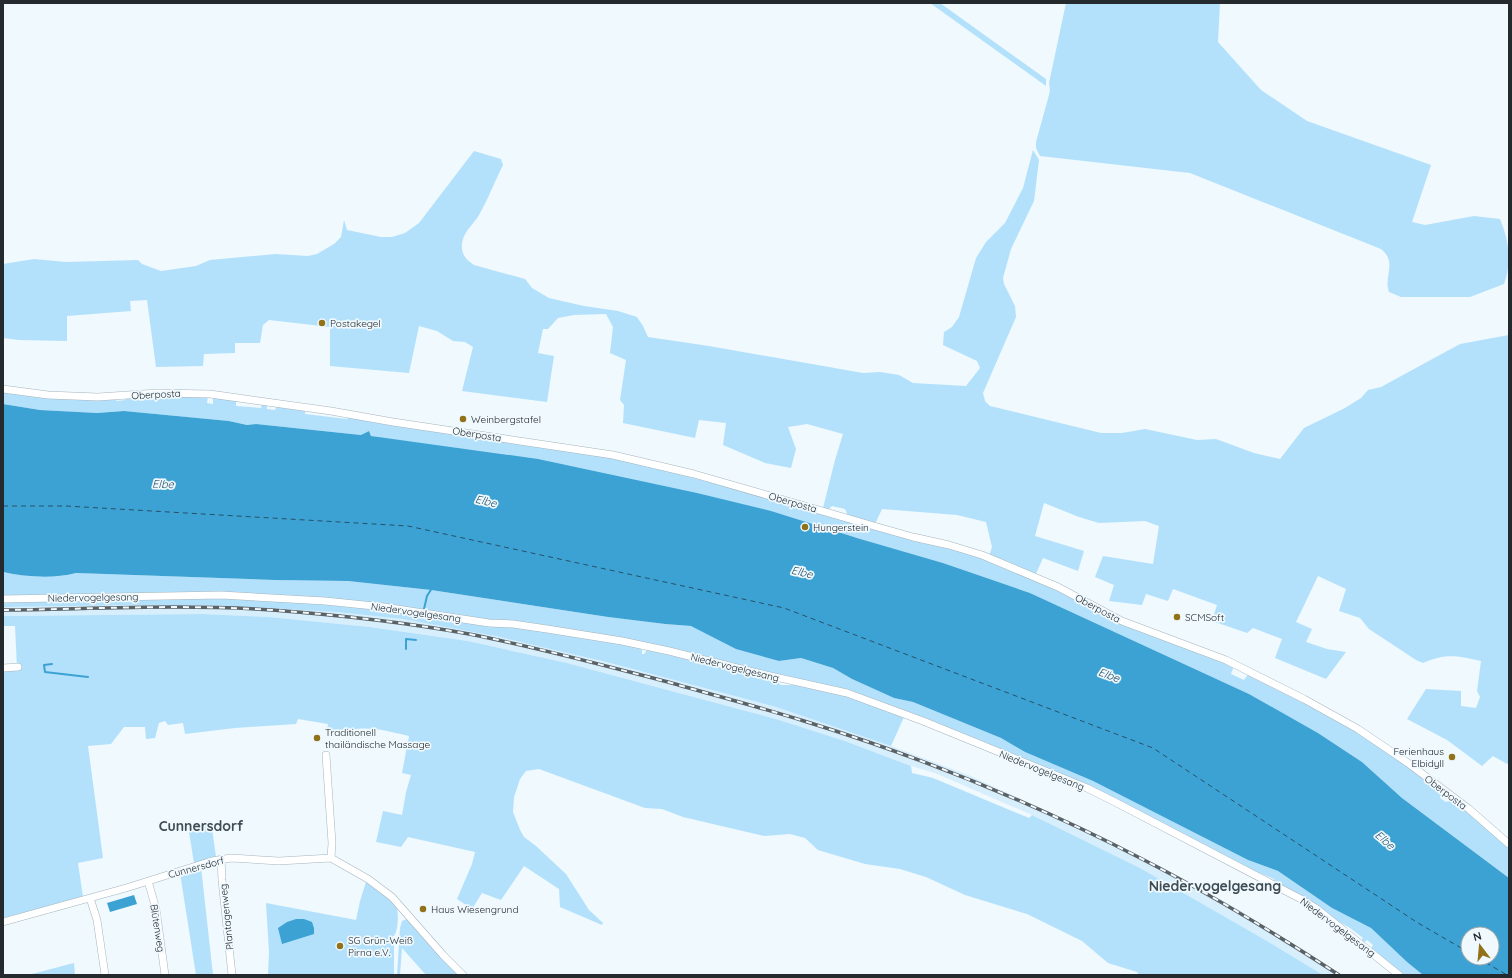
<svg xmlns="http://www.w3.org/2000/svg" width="1512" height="978" font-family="Quicksand,sans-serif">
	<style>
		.built { fill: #d7eefc }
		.green { fill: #b3e1fb }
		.water { fill: #3ca2d4; fill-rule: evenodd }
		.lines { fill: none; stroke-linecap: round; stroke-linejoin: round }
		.stream { stroke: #3ca2d4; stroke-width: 2 }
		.ferry { stroke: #275167; stroke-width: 1; stroke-dasharray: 5 4; stroke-linecap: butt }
		.minor-casing { stroke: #a7b5be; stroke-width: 8 }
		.minor { stroke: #fff; stroke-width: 7 }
		.rail-casing { stroke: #5b6266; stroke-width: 3.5 }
		.rail { stroke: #eff9fe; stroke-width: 2; stroke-dasharray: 6; stroke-linecap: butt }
		.poi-dot { fill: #927218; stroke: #eff9fe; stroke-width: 1.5 }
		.labels { text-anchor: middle; stroke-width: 3.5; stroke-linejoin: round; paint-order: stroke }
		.poi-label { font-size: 10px; fill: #242a2e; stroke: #eff9fe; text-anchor: start }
		.street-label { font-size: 10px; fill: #242a2e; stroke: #eff9fe }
		.water-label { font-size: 11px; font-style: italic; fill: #275167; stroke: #eff9fe }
		.district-label { font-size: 14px; font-weight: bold; fill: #3f4c53; stroke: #eff9fe }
	</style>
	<rect width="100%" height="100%" fill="#eff9fe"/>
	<path class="built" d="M143 605 269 607 336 612 403 619 467 630 551 648 776 707 891 746 968 775 1086 829 1161 867 1232 906 1342 975H1323L1267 941 1140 868 1032 815 935 773 911 766 845 741 776 719 650 685 567 663 468 641 370 627 269 617 203 614 3 616V607Z"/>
	<path class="green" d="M930 3H940L1046 79V86Z
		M1066 3H1220L1218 42 1261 90 1307 121 1431 165 1412 222 1425 225 1474 216 1500 219C1509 241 1512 262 1504 284L1470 297H1401L1389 292C1383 276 1398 263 1381 249L1190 173 1040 156 1036 148V142L1049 95 1050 90 1049 83Z
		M1033 150 1039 160 1034 201 1011 249 1003 278 1004 284 1015 306 1016 317 983 393 985 401 990 406 1101 433H1122L1145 429 1197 440 1216 439 1254 453 1280 459 1304 428 1345 408 1361 398 1368 390 1381 387 1460 344 1509 335V763L1507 764 1493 756 1482 766 1447 740 1407 719 1426 689 1461 691V706L1476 708 1480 697 1477 691 1481 661C1456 656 1447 653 1423 663L1416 660 1369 629 1360 618 1339 611 1346 589 1318 576 1296 622 1312 629 1306 642 1327 649 1346 652 1326 679 1275 658 1282 639 1253 628 1247 633 1212 621 1217 605 1173 589 1168 601 1146 594 1142 605 1109 601 1114 585 1095 577 1103 556 1153 564 1159 526 1145 521 1099 523 1079 517 1044 503 1035 536 1084 551 1078 571 1043 558 1035 576 989 556 992 547 986 522 957 515 882 509 875 524 848 516 845 509 832 506 827 511 823 508 835 460 843 434 807 424 788 427 796 449 791 468 765 463 723 445 726 423 699 420 695 438 623 423 624 405 620 400 626 360 610 353 613 327 606 314 574 315 558 318 548 329H543L538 353 554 356 547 402 462 391 473 347 465 342 453 341 437 331 419 326 409 373 330 366V327L269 320 263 325 260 343H235V353L204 354 203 366 156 367 147 300 130 301 131 311 67 316V341L19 340 3 338V264L34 259 66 262 138 260 142 264 161 271 196 266 210 260 276 254 308 256 317 254 334 244 341 237 344 220 347 230 381 237H392L405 233 419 223 474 151 501 159 503 165C495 181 488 199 479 215 473 225 463 232 462 244 461 254 466 260 474 265L525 279 532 288 549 298 584 306 618 311 637 317 643 326 648 337 709 346 863 373 880 372 899 375 913 383 966 386 980 368 977 361 943 345 944 332 952 327 959 317 976 258 986 242 1005 223 1023 188Z
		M3 392 115 399 117 401 125 400 126 398 159 395 208 396 207 403 213 404V397L236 401V406L261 408 262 403 267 404V409L275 410 277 406 305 409V414L347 419 348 417 635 462 946 547 982 557 1057 588 1088 605 1234 666 1231 674 1244 680 1249 673 1356 731 1422 776V778L1431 786 1433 784 1444 793 1440 798 1446 802 1452 800 1509 847V878L1402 798 1362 762 1318 733 1249 694 1030 593 943 563 857 538 371 436 369 431 361 435 256 424 247 425 229 421 124 411 97 413 40 410 3 404Z
		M3 572C26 577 53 579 76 573L274 580 348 581 431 590 608 617 665 624 691 626 779 661 801 658 833 668 852 679 894 698 913 702 1001 738 1025 752 1093 781 1248 860 1278 871 1332 908 1371 928 1407 962 1423 975H1402L1371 949 1373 945 1367 940 1363 943 1361 941 1363 938 1350 928 1337 921 1297 893H1296L1276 883 1274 879 1252 870 1115 800 988 745 987 743 865 697 710 659 489 621 325 599 3 597Z
		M221 598 325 603 514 626 635 646 642 650V654H644L647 650 651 649 668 653 776 681 781 685H796L847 695 904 717 891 746 776 707 602 661 495 636 403 619 336 612 231 606 143 605 3 607V601Z
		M203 614 269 617 370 627 468 641 567 663 776 719 845 741 911 766 912 773 933 778 1029 818 1032 815 1140 868 1267 941 1323 975H1139L1137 972 1108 963 1082 941 1027 914 965 895 926 877 900 869 865 864 818 850 805 838 790 834 764 836 683 817 662 809 645 808 539 769 526 771 520 779 514 797 513 812 520 830 524 837 536 846 566 874 589 910 603 923 602 925 560 907 559 889 524 866 501 900 482 893 472 909 457 899 472 864 475 852 408 837 401 847 376 842 383 811 402 815 406 792 411 775 402 773 409 736C379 729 359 723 329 737L327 730 328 724 298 719 296 724 235 728 185 734 183 723 168 725 165 721 159 723 155 738 146 739 145 727H124L111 744 88 746 103 858 78 863 83 897 3 918V669L17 668 15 626H3V616Z
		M211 821 216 857 194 863 188 826Z
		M201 867 213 975H196L180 873Z
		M366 882 380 891 397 906C398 915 399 928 394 936L390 937V939L394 941V975H268L269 952 266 903 356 920 360 901Z
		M407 919 411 922 458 975H426L402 948 400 975H397L400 928 402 921Z
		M74 963 75 975H28Z"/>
	<path class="water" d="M3 404 40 410 97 413 124 411 229 421 247 425 256 424 361 435 369 431 371 436 538 459 697 493 771 511 857 538 943 563 1030 593 1249 694 1318 733 1362 762 1402 798 1509 878V975H1423L1407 962 1371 928 1332 908 1278 871 1248 860 1093 781 1025 752 1001 738 913 702 894 698 852 679 833 668 801 658 779 661 736 649 691 626 665 624 608 617 431 590 348 581 274 580 76 573C53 579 26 577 3 572ZM1468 934H1492V958H1468Z
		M134 895 137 904 110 912 107 903Z
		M296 919H304L312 922 314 928V934L282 944 278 928 287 922Z"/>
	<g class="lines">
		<path class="stream" d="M424 609 427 596 432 588
			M406 649V639L416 640
			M52 664 44 665 45 672 88 677"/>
		<path class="ferry" d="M3 506H66L408 526 784 608 1153 748 1418 923 1468 952
			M1478 958 1507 975"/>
		<g class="minor-casing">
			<path id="minor" d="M3 389 48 395 98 397 158 393 210 394 331 411 393 422 613 455 694 474 874 526 913 537 949 545 982 555 1058 587 1122 621 1226 660 1304 699 1358 729 1408 763 1469 809 1509 844
				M3 599 221 595 325 601 384 607 489 623 513 624 547 629 622 641 669 651 753 672 847 693 923 721 1087 788 1115 802 1299 898 1317 909 1399 975
				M3 668 18 667
				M326 755 332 843 331 858
				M221 859 222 880 232 975
				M148 881 156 909 165 975
				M90 898 97 920 105 975
				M3 922 126 888 212 861 231 858 279 861 331 858 368 879 392 897 443 955 463 975"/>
		</g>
		<use href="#minor" class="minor"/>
		<g class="rail-casing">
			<path id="rail" d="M3 610C92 609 183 604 272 610 338 615 404 622 469 634 536 647 602 665 668 682 713 695 759 707 804 721 921 757 1036 804 1144 860 1212 895 1276 934 1339 975"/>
		</g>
		<use href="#rail" class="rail"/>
	</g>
	<g class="poi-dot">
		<circle cx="322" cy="323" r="4"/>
		<circle cx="463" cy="419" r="4"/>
		<circle cx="805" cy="527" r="4"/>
		<circle cx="1177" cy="617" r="4"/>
		<circle cx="317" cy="738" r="4"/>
		<circle cx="1452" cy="757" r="4"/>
		<circle cx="423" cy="909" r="4"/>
		<circle cx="340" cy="946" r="4"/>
	</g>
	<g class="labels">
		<g class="poi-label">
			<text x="330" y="327">Postakegel</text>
			<text x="471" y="423">Weinbergstafel</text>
			<text x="813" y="531">Hungerstein</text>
			<text x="1185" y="621">SCMSoft</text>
			<text x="325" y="736">Traditionell<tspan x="325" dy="12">thailändische Massage</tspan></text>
			<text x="1444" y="755" text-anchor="end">Ferienhaus<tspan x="1444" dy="12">Elbidyll</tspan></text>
			<text x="431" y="913">Haus Wiesengrund</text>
			<text x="348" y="944">SG Grün-Weiß<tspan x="348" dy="12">Pirna e.V.</tspan></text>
		</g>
		<g class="street-label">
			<text transform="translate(156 394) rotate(-3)" y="4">Oberposta</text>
			<text transform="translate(477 434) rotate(9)" y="4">Oberposta</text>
			<text transform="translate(793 502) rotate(16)" y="4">Oberposta</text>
			<text transform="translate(93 597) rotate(-1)" y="4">Niedervogelgesang</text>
			<text transform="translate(1098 608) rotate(28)" y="4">Oberposta</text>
			<text transform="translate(416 612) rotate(8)" y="4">Niedervogelgesang</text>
			<text transform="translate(735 667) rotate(14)" y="4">Niedervogelgesang</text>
			<text transform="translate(1042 770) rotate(22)" y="4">Niedervogelgesang</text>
			<text transform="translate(1446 792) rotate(37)" y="4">Oberposta</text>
			<text transform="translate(196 867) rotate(-15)" y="4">Cunnersdorf</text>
			<text transform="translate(226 917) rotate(-96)" y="4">Plantagenweg</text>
			<text transform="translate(1338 927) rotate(37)" y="4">Niedervogelgesang</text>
			<text transform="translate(158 928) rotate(81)" y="4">Blütenweg</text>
		</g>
		<g class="water-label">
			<text transform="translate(163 484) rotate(1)" y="4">Elbe</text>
			<text transform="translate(486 501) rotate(13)" y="4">Elbe</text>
			<text transform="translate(802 572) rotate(13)" y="4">Elbe</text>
			<text transform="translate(1109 675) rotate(20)" y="4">Elbe</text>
			<text transform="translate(1385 840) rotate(41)" y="4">Elbe</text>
		</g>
		<g class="district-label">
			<text x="201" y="831">Cunnersdorf</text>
			<text x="1215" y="891">Niedervogelgesang</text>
		</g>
	</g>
	<rect width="1512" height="978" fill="none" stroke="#242a2e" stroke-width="8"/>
	<g transform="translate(1480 946) rotate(344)"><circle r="19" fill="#eff9fe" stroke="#9ea6ab"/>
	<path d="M0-3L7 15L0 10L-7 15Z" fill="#927218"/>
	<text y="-6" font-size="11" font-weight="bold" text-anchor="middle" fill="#242a2e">N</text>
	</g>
</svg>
